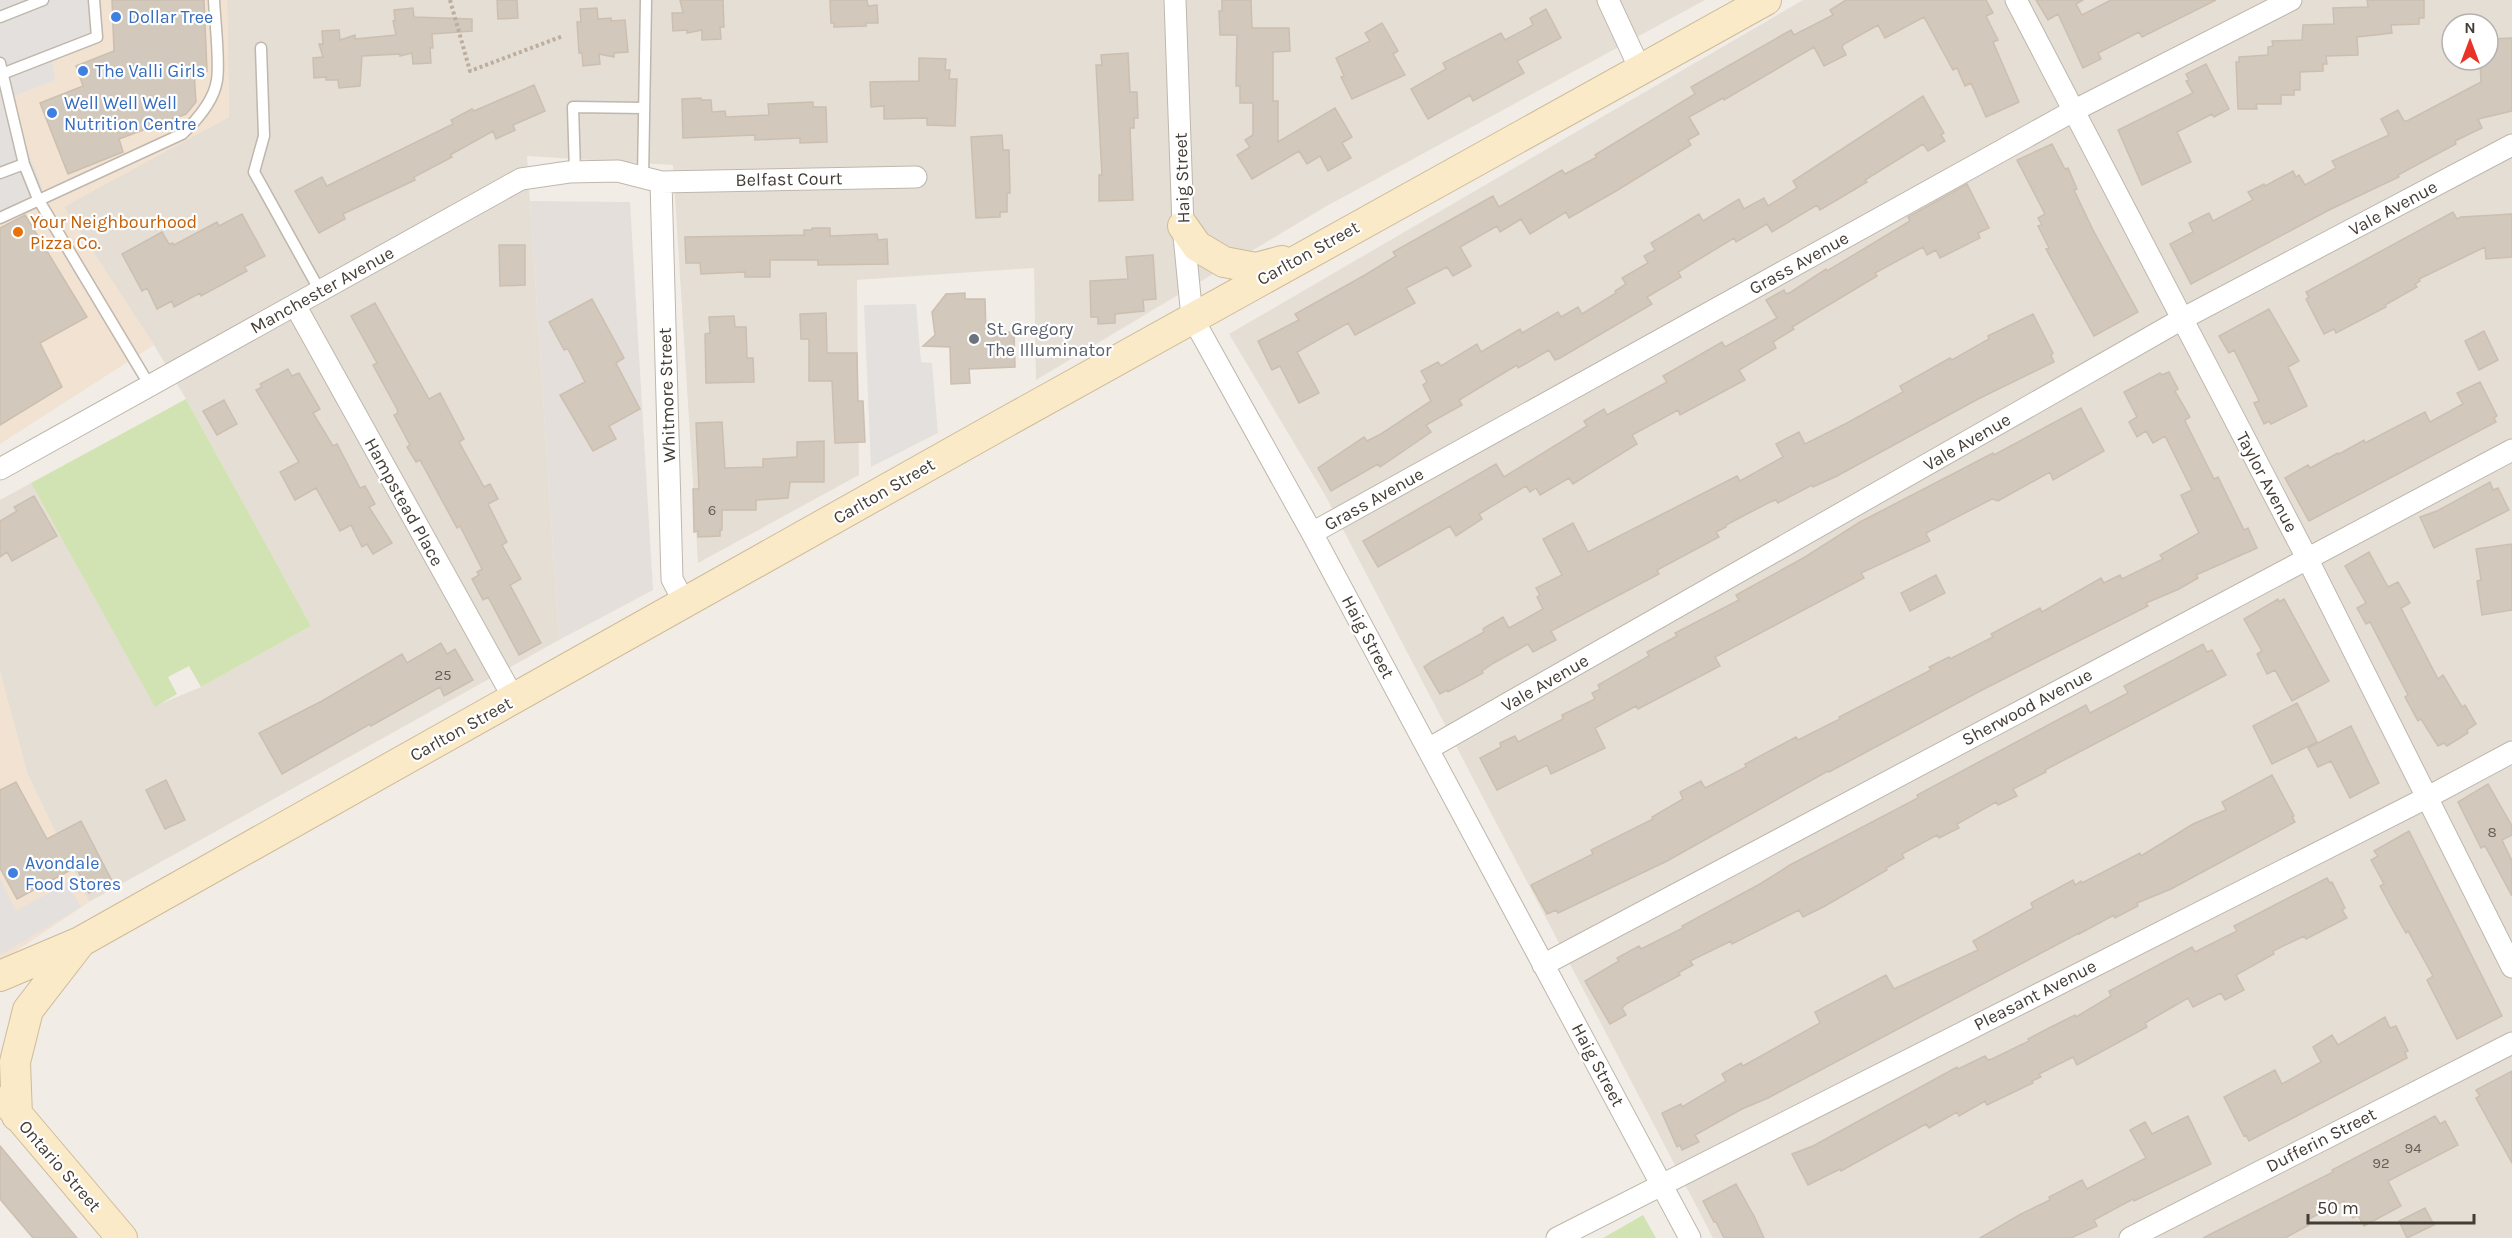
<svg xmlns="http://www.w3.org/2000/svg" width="2512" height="1238" font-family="Karla,sans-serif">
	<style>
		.residential { fill: #e5ded4; fill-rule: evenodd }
		.commercial { fill: #f2e2d2 }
		.industrial { fill: #e4dfdb }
		.green { fill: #d1e3b2 }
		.parking { fill: #e3e0de }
		.building { fill: #d2c8bc; stroke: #ccbfb0; stroke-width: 1.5 }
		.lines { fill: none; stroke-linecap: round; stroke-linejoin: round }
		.service-casing { stroke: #bfb7ac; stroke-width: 13 }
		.minor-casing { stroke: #bfb7ac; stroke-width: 23 }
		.secondary-casing { stroke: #cebb99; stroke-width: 32 }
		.path { stroke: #bdae9c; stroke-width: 4; stroke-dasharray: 3 3; stroke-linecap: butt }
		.service { stroke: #fff; stroke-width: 10 }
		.minor { stroke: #fff; stroke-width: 21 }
		.secondary { stroke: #faeac7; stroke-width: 30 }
		.shop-dot { fill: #3f7fe0; stroke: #fff; stroke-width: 2 }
		.food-dot { fill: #e8710a; stroke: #fff; stroke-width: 2 }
		.worship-dot { fill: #6b7280; stroke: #fff; stroke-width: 2 }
		.labels { text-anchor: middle; stroke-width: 4.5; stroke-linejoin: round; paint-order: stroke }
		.number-label { font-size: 15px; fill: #686058 }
		.shop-label { font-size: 18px; fill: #366cbe; stroke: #fff; text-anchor: start }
		.street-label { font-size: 18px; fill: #443d36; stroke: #fff }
		.food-label { font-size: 18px; fill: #c56008; stroke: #fff; text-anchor: start }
		.worship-label { font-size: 18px; fill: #5b616d; stroke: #fff; text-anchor: start }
	</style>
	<rect width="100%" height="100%" fill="#f1ede6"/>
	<path class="residential" d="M227 0H1705L1325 207 1036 380 1034 268 857 280 859 475 698 563 673 165 527 156 559 640 89 902 27 773 0 672V500L31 483 155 706 201 687 311 626 186 399 154 345 63 206 229 117Z
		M1803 0H2512V1238H1713L1325 495 1229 334ZM2452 24H2488V60H2452Z"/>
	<path class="commercial" d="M0 0H227L229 117 64 207 154 345 0 444Z
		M0 672 27 773 89 902 0 962Z"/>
	<path class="industrial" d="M530 201 630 202 653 590 559 640Z"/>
	<path class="green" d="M186 399 311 626 201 687 189 666 168 677 177 694 155 707 31 483Z
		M1643 1215 1656 1238H1603Z"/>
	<path class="parking" d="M0 0H92L93 39 52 62 55 80 6 99 43 189 0 212Z
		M916 304 921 362 932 363 938 433 871 467 864 305Z
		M0 879 16 911 67 883 81 907 0 955Z"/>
	<path class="building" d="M112 0H204L207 71H194L196 102 186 114 119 139 123 152 68 174 40 103 83 86 76 66 114 51Z
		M497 0H517L518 18 498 19Z
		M680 0H723L724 27H720L721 39 702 40V30L687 33V30L673 31 672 13H683Z
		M830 0H867L868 6 877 5 878 23H866V26L834 27V23H831Z
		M1222 0H1251L1252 28H1289L1290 51 1273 52V101H1278V142L1335 108 1352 137 1342 143 1351 158 1328 171 1320 156 1307 164 1299 151 1252 179 1237 155 1250 147 1245 140 1253 135V103H1240V86H1236L1237 35H1220L1219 11H1222Z
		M1846 0H1986L1993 13 1986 16 1998 40 1993 42 2019 102 1986 117 1971 83 1965 86 1957 68 1953 70 1924 17 1885 38 1878 25 1844 44 1842 47 1846 55 1824 66 1814 47 1724 100 1723 98 1689 117 1699 134 1688 140 1691 145 1616 191 1569 218 1566 212 1530 234 1521 219 1500 232 1497 226 1460 247 1471 266 1453 276 1447 267 1406 288 1415 303 1355 335 1348 323 1297 352 1319 393 1299 403 1280 366 1272 370 1258 341 1299 320 1295 314 1365 275 1396 256 1393 252 1484 201 1493 196 1499 207 1562 170 1565 174 1597 157 1595 155 1695 94 1691 87 1791 30 1794 35 1833 15 1830 10Z
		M2036 0H2083L2076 4 2082 15 2111 0H2216L2142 37 2139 32 2098 53 2101 59 2083 68 2058 14 2048 20Z
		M2367 0H2424V18H2419V24L2391 25 2392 33 2357 37 2358 55 2326 56 2327 64H2323V71L2300 72V90H2294V95H2281V104H2256L2257 109H2238L2236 62H2239V57L2268 55V47L2273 46 2272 41 2302 40 2303 25 2334 24 2333 8 2368 7Z
		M413 8 414 17 472 19V31L432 34 433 48H430L431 63 413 64 412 53 400 56V54L362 56 360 86 339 88 338 80H326V77L314 78 313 58 323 57 319 44H323L322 31 339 30 340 40 355 35V39L396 35 393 21H395L394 10Z
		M597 8 598 19 611 18V21L625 20 628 52 614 53V57L599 54 600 64 583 66 582 53H579L577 22H581L580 9Z
		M1546 9 1561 38 1517 61 1524 73 1473 101 1470 95 1428 119 1411 89 1446 69 1443 63 1501 33 1505 40 1533 25 1530 18Z
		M1382 23 1398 51 1393 54 1405 75 1352 99 1341 77 1344 76 1336 58 1370 41 1365 33Z
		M2512 38V111L2478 119 2482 128 2455 141 2456 144 2398 175 2399 177 2329 210 2191 284 2170 244 2193 232 2189 223 2209 213 2213 221 2253 200 2248 192 2264 184 2265 186 2293 171 2296 177 2299 175 2305 185 2336 168 2332 161 2389 135 2381 119 2398 110 2404 121H2407L2481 82 2480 60H2488V39Z
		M1128 53 1130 92H1137L1138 118H1134V128H1130L1133 200 1099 201V175H1102L1096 65H1102L1101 55Z
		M919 58 946 59 945 70H950L949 79H957L955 126 927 125V118L884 119V106L871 107 870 82 919 81Z
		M2206 64 2229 109 2214 117 2212 114 2177 132 2191 162 2142 185 2118 130 2193 93 2186 81 2189 80 2186 74Z
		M534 85 545 111 513 125 515 130 496 139 493 131 450 155 452 157 414 177 415 180 343 214 345 219 319 233 295 191 322 177 327 186 453 124 451 120 472 109 474 111Z
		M1923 96 1944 133 1941 135 1945 141 1928 151 1923 144 1865 180 1867 182 1820 210 1817 205 1772 232 1767 224 1736 242 1734 238 1678 272 1681 277 1647 297 1652 304 1560 358 1555 360 1549 350 1518 368 1517 365 1512 368 1459 400 1462 405 1426 425 1431 432 1380 467 1378 464 1331 491 1318 468 1364 437 1367 441 1381 434 1431 401 1423 385 1427 382 1421 371 1438 362 1441 366 1477 344 1481 352 1520 329 1522 333 1558 312 1561 317 1578 307 1582 314 1616 293 1615 291 1626 284 1622 278 1648 263 1644 256 1655 250 1651 243 1699 214 1703 221 1739 199 1744 209 1764 198 1768 206 1797 188 1793 181Z
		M701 98V100H711L712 112 725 111 726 117 769 115 768 104 813 102V107H826L827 142 800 143V138L755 140V135L683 138 682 99Z
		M1002 135 1003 150H1009L1010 193H1007V212H1000V217L976 218 971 137Z
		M2052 144 2065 169 2068 168 2077 189 2074 190 2093 230 2138 312 2094 336 2046 249 2049 248 2038 226 2042 225 2038 218 2045 214 2017 160Z
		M1967 184 1989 228 1978 233 1980 238 1940 258 1936 250 1927 255 1923 247 1875 273 1877 276 1792 327 1794 329 1773 342 1776 348 1739 370 1745 380 1680 415 1678 410 1632 435 1637 444 1573 484 1569 478 1540 495 1536 488 1530 492 1526 486 1479 514 1482 519 1456 536 1450 526 1378 567 1363 541 1496 464 1504 477 1587 426 1584 421 1604 409 1607 415 1667 382 1663 376 1722 342 1725 347 1777 318 1766 300 1784 290 1786 294 1791 292 1826 269 1827 271 1910 221 1908 217Z
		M2453 212 2457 219 2461 217 2512 214V257L2486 259 2485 247 2419 279 2420 281 2415 284 2417 287 2385 305 2386 307 2336 333 2334 329 2324 334 2306 299 2309 297 2306 292Z
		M242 214 265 256 244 267 247 271 201 296 200 293 174 307 172 301 157 309 147 288 142 291 122 254 162 232 169 244 173 243 174 245 217 222 219 226Z
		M25 215 87 317 40 343 62 387 0 425V228Z
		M812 228H830V236L877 234 878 240 887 239 888 264 818 265V260H770V277H745V272L701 274 700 263H686L685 237 804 235V230H812Z
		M499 245H525V285L500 286Z
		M1153 255 1156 299 1143 300 1144 311 1115 314V323L1098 324V317H1091L1090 281 1128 279 1126 257Z
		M965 293V299H985L986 333 1014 332 1015 367 969 369 970 383 951 384 950 347 923 346 935 335 932 312 946 294Z
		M592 299 624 358 616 363 640 409 609 426 616 439 593 451 560 395 585 382 568 349 564 350 549 322Z
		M375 303 429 399 440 393 464 439 459 442 484 487 490 484 498 499 488 504 507 542 502 545 521 579 510 585 541 643 519 655 488 597 483 600 472 579 479 575 477 572 482 569 460 526 457 528 420 460 416 462 407 447 410 445 394 415 398 413 397 409 373 365 377 363 351 316Z
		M2269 309 2299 361 2288 367 2307 406 2271 424 2269 421 2264 424 2254 403 2259 401 2258 398 2234 350 2229 353 2219 336Z
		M826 313 827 353H857L858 401H863L865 442 835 443 832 381H809V339H801L800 314Z
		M2033 314 2053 353 2051 355 2054 362 1978 399 1837 476 1813 487 1812 485 1778 503 1776 500 1770 502 1726 525V527L1716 532 1719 537 1657 570 1659 574 1551 631 1556 640 1533 652 1528 644 1492 664 1482 671 1483 673 1448 692 1447 690 1440 694 1424 667 1431 662 1484 632 1483 629 1486 627 1503 617 1509 628 1543 609 1537 597 1540 595 1536 588 1562 575 1543 539 1573 523 1588 552 1737 476 1740 481 1783 457 1776 444 1799 432 1805 444 1847 423 1903 392 1900 386 1950 358 1952 360 1989 339 1988 336Z
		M734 316 735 327H746L747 358H753L754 382 706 383 705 334 710 333 709 317Z
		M2484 331 2498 360 2479 370 2465 341Z
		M288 369 292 376 299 373 320 409 313 413 333 446 337 444 360 488 365 486 375 504 369 507 392 543 373 554 367 544 362 547 351 525 340 531 316 488 295 500 280 472 299 462 256 390 262 387 260 384Z
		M2169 372 2178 389 2175 391 2190 417 2185 420 2186 423 2214 479 2218 477 2244 530 2248 528 2257 548 2196 575 2198 578 2179 589 2146 603 2148 606 1982 690 1829 772 1828 771 1667 861 1558 913 1556 910 1547 914 1531 885 1593 854 1591 850 1653 819 1652 817 1683 799 1680 792 1701 781 1705 788 1746 767 1745 764 1796 737 1798 740 1840 719 1839 717 1931 670 1929 667 1949 657 1950 659 1993 637 1991 634 2040 608 2042 612 2101 578 2104 583 2120 575 2122 579 2163 559 2160 555 2199 533 2181 495 2192 490 2165 436 2153 443 2146 431 2137 437 2129 422 2137 417 2124 392 2160 373 2162 375Z
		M2480 382 2497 416 2494 418 2496 422 2309 521 2285 478 2308 465 2310 468 2338 453 2339 454 2364 440 2365 443 2425 412 2430 422 2463 404 2457 393Z
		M224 400 237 424 217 435 203 411Z
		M2081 408 2104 451 2053 480 2050 472 1998 501 1992 499 1928 532 1926 534 1930 541 1861 573 1864 578 1715 657 1720 666 1638 709 1636 706 1595 728 1605 748 1551 774 1547 765 1497 790 1480 758 1501 747 1500 743 1515 736 1518 742 1563 719 1562 715 1595 699 1592 693 1600 689 1598 685 1649 656 1647 652 1677 636 1675 633 1739 600 1736 595 1805 557 1860 522 1993 453 1994 455Z
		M722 422 725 468 763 467V459L797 457V442L824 441V482H790L788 498 756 500V510H722V530H720V536L698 537V531L694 532 693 489H699L696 423Z
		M2490 482 2493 490 2498 488 2509 510 2434 548 2420 517 2437 511Z
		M34 496 57 536 12 561 7 552 0 557V521L17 511 14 507Z
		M2512 544V610L2482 615 2477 581 2481 580 2476 549Z
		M2369 552 2388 587 2398 582 2410 603 2401 608 2438 679 2443 675 2462 707 2465 705 2476 724 2467 730 2468 733 2447 746 2444 743 2438 746 2421 719 2418 721 2405 697 2408 695 2370 622 2366 624 2357 608 2366 603 2345 566Z
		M1936 575 1945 593 1910 611 1901 593Z
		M2278 599 2279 602 2284 599 2329 681 2292 701 2275 670 2267 674 2257 654 2262 651 2244 619Z
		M441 643 447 654 455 649 473 680 444 696 440 687 371 726 370 724 282 774 259 733 322 701 402 654 407 663Z
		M2203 644 2207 652 2212 650 2226 675 2045 770 2046 772 2013 789 2017 796 1998 805 1996 802 1957 824 1959 828 1939 838 1937 835 1902 854 1904 858 1886 868 1887 870 1825 906 1803 917 1799 910 1732 944 1731 941 1690 961 1693 965 1678 973 1680 975 1626 1004 1622 1008 1626 1015 1610 1024 1585 981 1619 961 1617 958 1639 946 1641 949 1683 928 1682 926 1760 884 1790 865 1918 798 1917 795 2067 715 2086 705 2090 713 2128 693 2124 686Z
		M2297 703 2317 742 2272 764 2253 726Z
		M2351 726 2379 783 2350 798 2331 761 2318 767 2308 748Z
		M2272 775 2294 816 2292 817 2295 822 2171 889 2137 903 2138 906 2115 918 2114 915 2079 934V933L1768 1098 1742 1109 1695 1135 1699 1142 1682 1150 1680 1145 1677 1147 1662 1113 1681 1104 1682 1107 1726 1081 1722 1074 1741 1063 1743 1066 1820 1023 1815 1012 1886 975 1894 989 1978 950 1973 941 2033 908 2031 903 2073 880 2075 885 2081 881 2082 883 2140 853 2141 856 2193 824 2226 810 2222 802Z
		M166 780 185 820 165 829 146 790Z
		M16 782 47 839 81 821 112 881 89 893 76 867 17 899 0 868V790Z
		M2488 784 2512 826V835L2502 840 2512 861V896L2485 846 2481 848 2458 802Z
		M2409 831 2502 1016 2457 1039 2427 980 2433 976 2408 931 2406 933 2394 912 2380 886 2384 884 2371 860 2378 856 2374 851Z
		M2327 878 2330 883 2332 882 2345 908 2342 910 2347 918 2306 939 2304 936 2273 951 2274 954 2236 975 2244 990 2225 1000 2221 993 2193 1007 2188 998 2145 1023 2147 1027 2077 1065 2073 1057 2039 1074 2041 1077 2032 1081 2033 1083 1987 1105 1985 1101 1959 1116 1957 1112 1929 1128 1926 1124 1841 1171 1840 1169 1808 1185 1792 1154 1813 1146 1957 1067 1958 1069 1985 1056 1988 1060 1992 1059 2029 1041 2028 1039 2047 1029 2075 1015 2076 1017 2111 996 2109 991 2192 947 2195 952 2237 931 2234 926Z
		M2385 1017 2390 1028 2396 1026 2408 1051 2405 1052 2407 1058 2249 1141 2246 1135 2244 1136 2224 1097 2275 1070 2282 1084 2321 1062 2313 1047 2332 1035 2338 1045Z
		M2512 1071V1163L2476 1098 2480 1096 2476 1090Z
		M2188 1116 2211 1164 2134 1201 2133 1199 2094 1220 2097 1226 2071 1238H1980L2021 1214 2050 1200 2049 1197 2082 1180 2087 1189 2146 1158 2130 1130 2145 1122 2152 1134Z
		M2435 1116 2440 1124 2445 1121 2458 1145 2388 1181 2401 1206 2364 1226 2358 1215 2353 1218 2344 1201 2307 1220 2309 1225 2285 1238H2203L2333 1172 2332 1170Z
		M0 1146 77 1238H33L0 1199Z
		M1736 1184 1754 1216 1764 1238H1724L1716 1222H1714L1703 1201Z
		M2425 1208 2434 1225 2407 1238 2399 1221Z"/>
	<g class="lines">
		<g class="service-casing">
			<path id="service" d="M0 17 43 0
				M261 48 264 136 254 172 320 291
				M0 63 24 164 38 199 150 386
				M2 74 97 37 94 0
				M575 172 573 107 644 108
				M0 173 24 164
				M643 178 646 0
				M0 218 182 134C197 120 214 101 217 80 220 60 215 22 214 0"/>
		</g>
		<g class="minor-casing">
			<path id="minor" d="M1175 0 1183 226 1192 317 1312 533 1690 1238
				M1608 0 1640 69
				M2016 0 2307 558 2512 967
				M661 182 672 579 685 604
				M295 305 514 699
				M0 469 521 179 569 172 618 171 661 182 916 177
				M1312 533 2073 111 2291 0
				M1428 749 2182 319 2512 145
				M1543 965 2512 450
				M1557 1238 2428 797 2512 752
				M2130 1238 2512 1043"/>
		</g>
		<g class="secondary-casing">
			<path id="secondary" d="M1183 226 1197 246 1224 262 1256 268 1282 261
				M0 976 80 942C641 627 1202 310 1766 0
				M6 1101 122 1238
				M17 1116 15 1062 28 1010 79 944"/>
		</g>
		<path class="path" d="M450 0 470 71 563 36"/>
		<use href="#service" class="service"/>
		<use href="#minor" class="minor"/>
		<use href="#secondary" class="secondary"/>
	</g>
	<g class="shop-dot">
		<circle cx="116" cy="17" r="6"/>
		<circle cx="83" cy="71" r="6"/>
		<circle cx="52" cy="113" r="6"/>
		<circle cx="13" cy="873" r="6"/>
	</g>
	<circle class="food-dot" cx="18" cy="232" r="6"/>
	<circle class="worship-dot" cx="974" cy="339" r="6"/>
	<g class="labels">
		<g class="number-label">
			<text x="712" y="515">6</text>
			<text x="443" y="680">25</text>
			<text x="2492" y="837">8</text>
			<text x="2413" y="1153">94</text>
			<text x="2381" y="1168">92</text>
		</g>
		<g class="shop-label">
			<text x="128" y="23">Dollar Tree</text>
			<text x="95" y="77">The Valli Girls</text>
			<text x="64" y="109">Well Well Well<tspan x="64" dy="21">Nutrition Centre</tspan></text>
			<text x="25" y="869">Avondale<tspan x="25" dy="21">Food Stores</tspan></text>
		</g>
		<g class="street-label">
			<text transform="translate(1182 178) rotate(-92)" y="6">Haig Street</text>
			<text transform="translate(789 179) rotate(-1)" y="6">Belfast Court</text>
			<text transform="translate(2393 208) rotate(-28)" y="6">Vale Avenue</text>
			<text transform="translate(1308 253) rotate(-29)" y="6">Carlton Street</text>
			<text transform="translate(1799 263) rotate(-29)" y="6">Grass Avenue</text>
			<text transform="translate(322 290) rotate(-29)" y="6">Manchester Avenue</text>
			<text transform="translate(667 395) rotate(-92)" y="6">Whitmore Street</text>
			<text transform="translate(1967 442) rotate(-30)" y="6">Vale Avenue</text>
			<text transform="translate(2267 482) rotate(62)" y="6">Taylor Avenue</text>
			<text transform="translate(884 491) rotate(-30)" y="6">Carlton Street</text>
			<text transform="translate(1374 499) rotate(-29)" y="6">Grass Avenue</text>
			<text transform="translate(404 502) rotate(61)" y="6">Hampstead Place</text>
			<text transform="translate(1368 637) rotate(62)" y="6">Haig Street</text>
			<text transform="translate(1545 683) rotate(-30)" y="6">Vale Avenue</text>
			<text transform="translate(2027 707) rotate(-28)" y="6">Sherwood Avenue</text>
			<text transform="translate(461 729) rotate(-29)" y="6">Carlton Street</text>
			<text transform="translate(2035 995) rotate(-27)" y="6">Pleasant Avenue</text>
			<text transform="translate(1598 1065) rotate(62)" y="6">Haig Street</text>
			<text transform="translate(2321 1140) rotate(-27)" y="6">Dufferin Street</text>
			<text transform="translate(60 1166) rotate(49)" y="6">Ontario Street</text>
		</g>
		<g class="food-label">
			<text x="30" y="228">Your Neighbourhood<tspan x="30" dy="21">Pizza Co.</tspan></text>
		</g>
		<g class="worship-label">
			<text x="986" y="335">St. Gregory<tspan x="986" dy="21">The Illuminator</tspan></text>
		</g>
	</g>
	<g transform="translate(2470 42)"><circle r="28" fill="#ffffff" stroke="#b4b1af" stroke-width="1.5"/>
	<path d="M0-4.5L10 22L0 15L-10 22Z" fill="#e83326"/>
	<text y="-9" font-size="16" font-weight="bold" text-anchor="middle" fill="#443d36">N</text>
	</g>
	<path d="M2308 1214v9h166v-9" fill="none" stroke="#443d36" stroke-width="3"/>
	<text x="2317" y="1214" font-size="18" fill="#443d36" stroke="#ffffff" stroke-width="4.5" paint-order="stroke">50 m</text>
</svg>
